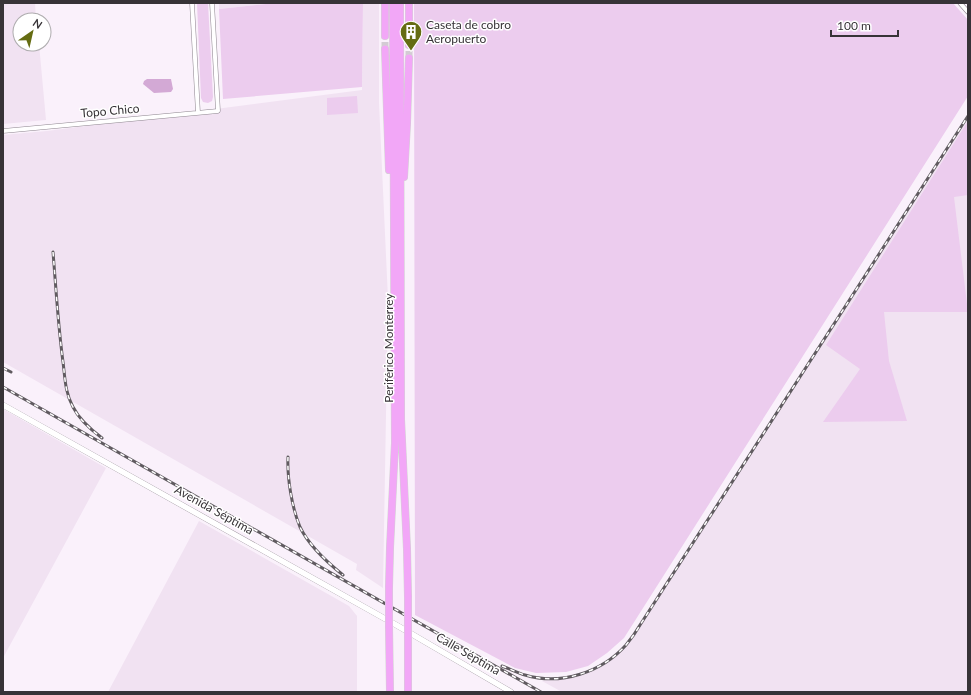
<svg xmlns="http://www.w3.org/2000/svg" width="971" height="695" font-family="Lato,sans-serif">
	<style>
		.built { fill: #f1e2f2 }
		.green { fill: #ecccee }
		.water { fill: #d3a9d5 }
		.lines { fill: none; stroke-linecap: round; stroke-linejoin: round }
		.highway-tunnel { stroke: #d3cbd4; stroke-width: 7; stroke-dasharray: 7 3.5; stroke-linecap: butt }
		.street-casing { stroke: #8e868f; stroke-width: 5 }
		.secondary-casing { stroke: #8e868f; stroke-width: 6 }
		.highway-casing { stroke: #d3d2d3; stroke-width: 8 }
		.street { stroke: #fff; stroke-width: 4 }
		.secondary { stroke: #fff; stroke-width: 5.5 }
		.highway { stroke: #f2a7f7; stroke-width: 7 }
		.rail-casing { stroke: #605b60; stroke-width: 3 }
		.rail { stroke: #fff; stroke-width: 1.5; stroke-dasharray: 4.5; stroke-linecap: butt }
		.highway-bridge-casing { stroke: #d3d2d3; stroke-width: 8; stroke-linecap: butt }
		.highway-bridge { stroke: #f2a7f7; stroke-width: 7 }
		.labels { text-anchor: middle; stroke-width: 3; stroke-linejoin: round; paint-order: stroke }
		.poi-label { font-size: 12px; fill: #373337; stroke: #fff; text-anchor: start }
		.street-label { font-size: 12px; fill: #373337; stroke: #fff }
	</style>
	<rect width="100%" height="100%" fill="#faf1fb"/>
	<path class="built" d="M3 3H35L36 20H20V44H39L46 120 3 124Z
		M219 3H274L219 9Z
		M363 3H379V103L388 299 383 588 356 570 357 564 3 362V135L47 131 362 90Z
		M968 116V692H562L542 681 591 671 618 653 640 625Z
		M3 409 106 468 3 658Z
		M199 521 349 606 357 616V692H108Z"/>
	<path class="green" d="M197 3H208L213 97 212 101 208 103 203 102 201 98Z
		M275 3H363L362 87 223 99 219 9Z
		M414 3H953L968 20V96L624 638 607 653 588 666 566 672 536 673 515 668 415 615Z
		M357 96 358 113 327 115V98Z
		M968 121V195L954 197 968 312H884L889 361 907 421 823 422 860 369 826 345Z"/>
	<path class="water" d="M147 79H171L173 89 171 92 154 93 143 84 144 81Z"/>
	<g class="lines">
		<path class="highway-tunnel" d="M385 49V36
			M409 58V45"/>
		<g class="street-casing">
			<path id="street" d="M192 3 198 113
				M960 3 968 12
				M3 131 218 111 212 3"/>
		</g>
		<g class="secondary-casing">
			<path id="secondary" d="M3 405 398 626 511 692"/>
		</g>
		<g class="highway-casing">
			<path id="highway" d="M400 3 401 419 407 549 408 597
				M409 3V45
				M385 36V3
				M385 49 389 170
				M404 177 407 123 409 58
				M389 587 390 548 395 443 393 3
				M389 626 390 692
				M408 637V692"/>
		</g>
		<use href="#street" class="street"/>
		<use href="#secondary" class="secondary"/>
		<use href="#highway" class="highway"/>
		<g class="rail-casing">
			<path id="rail" d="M53 252C56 288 58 325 63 362 65 377 65 393 73 407 79 419 90 429 102 438
				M3 368 11 372
				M3 387 541 692
				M288 457C287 478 292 508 300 527 308 544 328 563 343 575
				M502 666C510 669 518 673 525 675 561 686 602 672 626 645 631 639 636 632 640 625L968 116"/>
		</g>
		<use href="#rail" class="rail"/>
		<g class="highway-bridge-casing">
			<path id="highway-bridge" d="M389 626V587
				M408 637V597"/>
		</g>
		<use href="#highway-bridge" class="highway-bridge"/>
	</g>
	<defs>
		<g id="building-pin" transform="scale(1.15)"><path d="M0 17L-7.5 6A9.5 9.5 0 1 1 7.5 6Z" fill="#656c12" stroke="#fff"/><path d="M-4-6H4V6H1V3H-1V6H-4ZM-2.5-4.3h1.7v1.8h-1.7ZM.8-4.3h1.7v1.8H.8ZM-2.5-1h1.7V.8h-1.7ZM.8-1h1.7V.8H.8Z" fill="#fff"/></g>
	</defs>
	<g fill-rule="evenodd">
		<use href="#building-pin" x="411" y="32"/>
	</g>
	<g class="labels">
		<g class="poi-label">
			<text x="426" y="29">Caseta de cobro<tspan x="426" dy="14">Aeropuerto</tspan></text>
		</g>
		<g class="street-label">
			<text transform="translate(110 111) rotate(-5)" y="4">Topo Chico</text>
			<text transform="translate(389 348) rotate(-90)" y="4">Periférico Monterrey</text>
			<text transform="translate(214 510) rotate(29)" y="4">Avenida Séptima</text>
			<text transform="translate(468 654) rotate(30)" y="4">Calle Séptima</text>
		</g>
	</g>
	<rect width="971" height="695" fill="none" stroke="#373337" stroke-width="8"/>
	<g transform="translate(32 32) rotate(34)"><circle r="19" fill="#ffffff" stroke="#afadaf"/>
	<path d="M0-3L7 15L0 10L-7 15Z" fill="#656c12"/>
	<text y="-6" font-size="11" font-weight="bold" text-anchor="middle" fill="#373337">N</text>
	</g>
	<path d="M831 30v6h67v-6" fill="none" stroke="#373337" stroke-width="2"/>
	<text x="837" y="30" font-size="12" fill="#373337" stroke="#ffffff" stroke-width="3" paint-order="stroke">100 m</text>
</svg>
